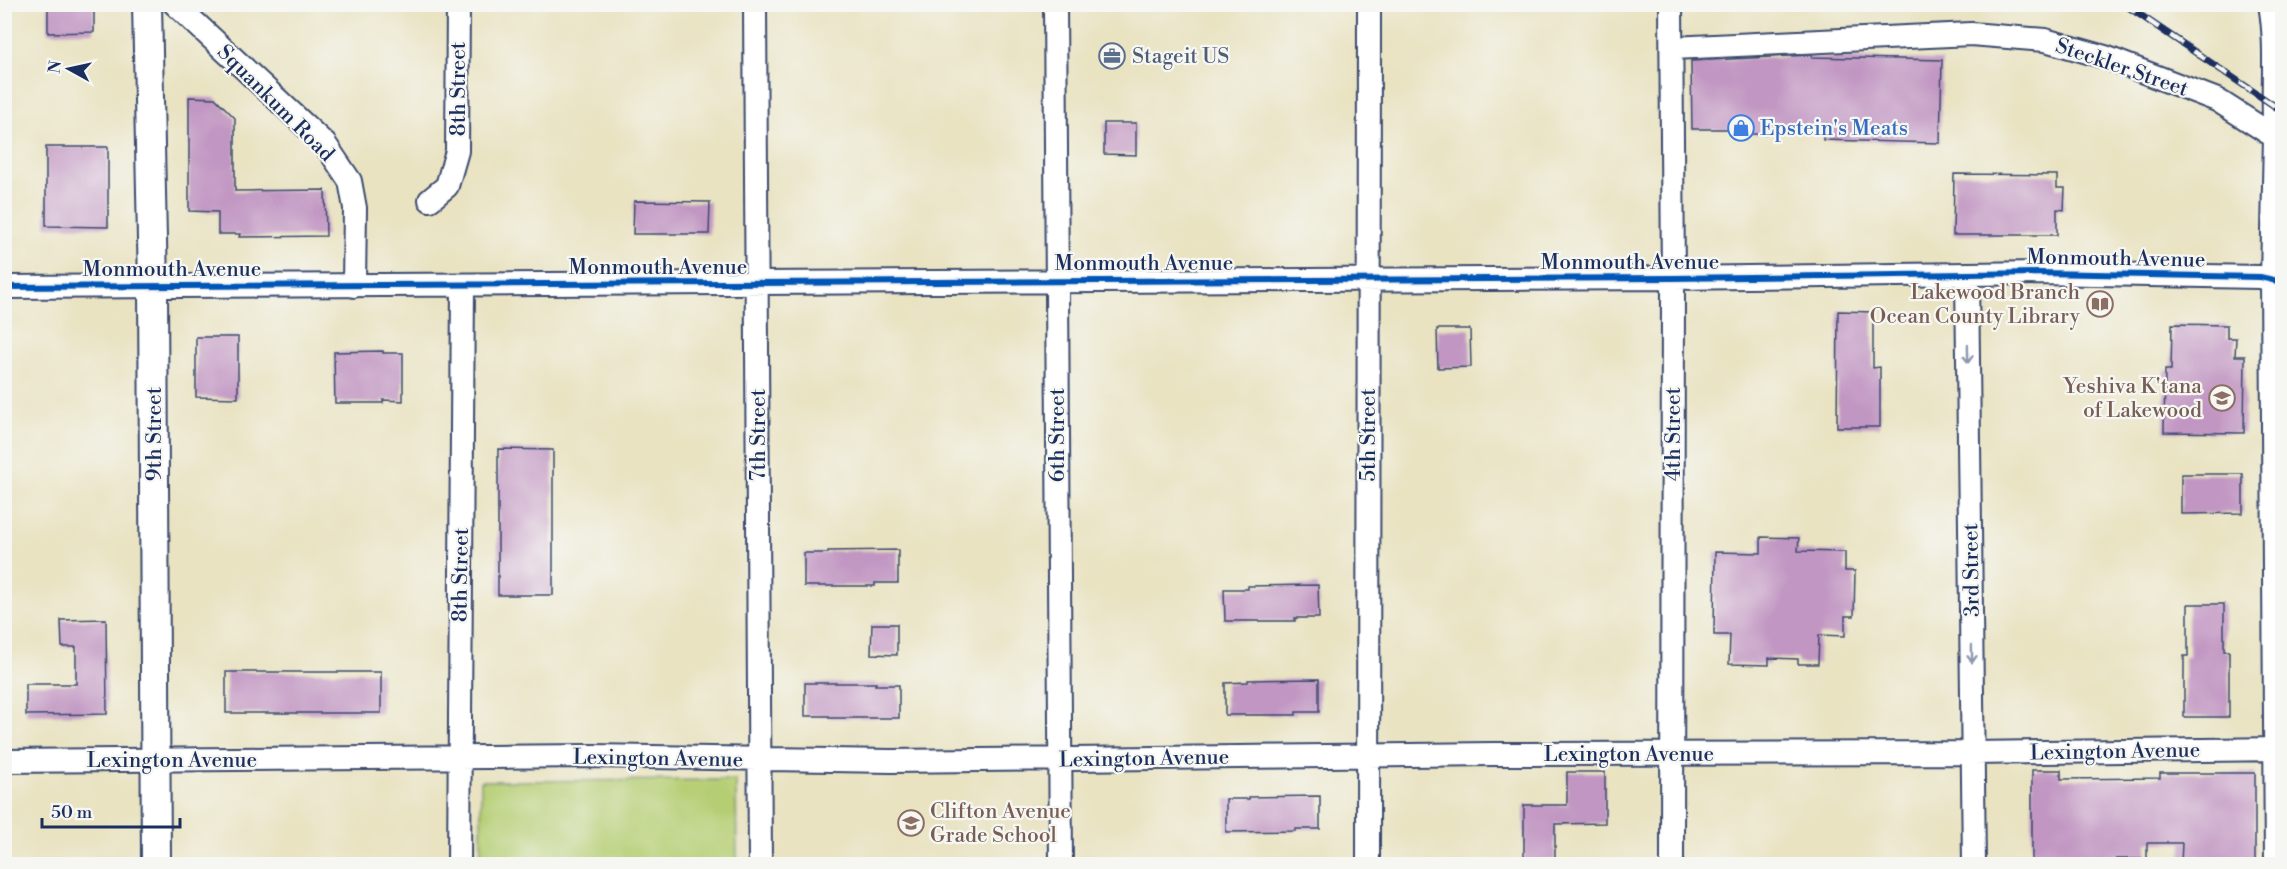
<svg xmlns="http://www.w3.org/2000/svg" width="2287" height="869" font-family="'Libre Bodoni',serif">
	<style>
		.green { fill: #b6ce73; stroke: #687e68; stroke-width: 1.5 }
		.building { fill: #c196c2 }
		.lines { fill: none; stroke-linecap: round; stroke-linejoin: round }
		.minor-casing { stroke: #3a4a6d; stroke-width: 26 }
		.major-casing { stroke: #3a4a6d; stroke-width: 32 }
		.minor { stroke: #fff; stroke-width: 22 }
		.major { stroke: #fff; stroke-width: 28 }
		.rail-casing { stroke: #1b2f5e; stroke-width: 7 }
		.rail { stroke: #f6f6f2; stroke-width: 4.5; stroke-dasharray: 14; stroke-linecap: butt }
		.cycleway-casing { stroke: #f6f6f2; stroke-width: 10 }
		.cycleway { stroke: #0057b8; stroke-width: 6 }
		.oneway { stroke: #8d97ae }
		.labels { text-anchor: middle; stroke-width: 4.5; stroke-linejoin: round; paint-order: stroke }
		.service-label { font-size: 21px; fill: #4e5e75; stroke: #f6f6f2; text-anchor: start }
		.street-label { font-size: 21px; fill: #1b2f5e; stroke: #f6f6f2 }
		.shop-label { font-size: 21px; fill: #366cbe; stroke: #f6f6f2; text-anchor: start }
		.education-label { font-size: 21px; fill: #785e54; stroke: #f6f6f2; text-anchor: end }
	</style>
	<rect width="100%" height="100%" fill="#f6f6f2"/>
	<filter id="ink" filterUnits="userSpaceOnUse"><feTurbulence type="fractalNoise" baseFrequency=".0167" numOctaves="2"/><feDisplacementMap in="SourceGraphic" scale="12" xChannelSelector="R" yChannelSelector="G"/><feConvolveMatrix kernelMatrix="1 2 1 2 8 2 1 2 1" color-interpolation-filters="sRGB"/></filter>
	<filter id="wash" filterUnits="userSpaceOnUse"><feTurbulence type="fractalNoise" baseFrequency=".008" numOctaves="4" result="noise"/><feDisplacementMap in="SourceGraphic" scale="24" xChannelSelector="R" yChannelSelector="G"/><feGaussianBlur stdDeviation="1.35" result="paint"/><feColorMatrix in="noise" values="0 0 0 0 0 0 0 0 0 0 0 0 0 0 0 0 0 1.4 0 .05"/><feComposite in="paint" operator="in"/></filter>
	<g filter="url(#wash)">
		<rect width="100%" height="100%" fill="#e9e3c2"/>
		<path class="green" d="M736 780 737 864H481V781Z"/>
		<g id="blocks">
			<path class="building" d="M48 4H94V32L48 33Z
				M1812 55V57L1942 60 1940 143 1823 140 1824 128H1768L1767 134H1736V129H1692L1691 61Z
				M189 97 215 98 235 118V191L325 190 326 236 239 237 240 234H218V212L189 211Z
				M1104 123H1136V155L1104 154Z
				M46 147H108V227L46 226Z
				M1954 174 2057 175V188H2065L2064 210 2057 209V235H1953Z
				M634 201 710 202 709 234H633Z
				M1838 311 1873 312V368L1880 367V427H1837Z
				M2172 324 2227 325V338H2236L2235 356H2245L2244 433 2164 432 2165 370H2171Z
				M1437 329H1470L1471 367 1438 368Z
				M196 337H238V398L196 397Z
				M383 351V353H403V401L383 400V403H335L334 352Z
				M498 449 553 450V595H498Z
				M2181 474H2243V513L2181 514Z
				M1761 537 1799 538 1798 551 1845 552V571H1855L1854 616H1845V636L1819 635 1818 664H1798V659L1769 658V665L1729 664 1730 635H1714L1715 552 1761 553Z
				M898 550V583H875V586H804V553H828V551Z
				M1318 585 1319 618H1295V621H1225L1224 589H1248V586Z
				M2188 604H2224V651H2229V717H2184V656H2188Z
				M106 619 107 714 26 715V684H76V647H62L61 620Z
				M872 624H897V655L871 654Z
				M226 672H381V713H226Z
				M1319 679V712H1296V715H1225V683L1248 682V680Z
				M805 683H876L875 685H899V718H829V716H805Z
				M2032 770H2061V779L2160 778V773H2255V864H2181L2182 843H2147V859H2116V862L2032 863Z
				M1567 772H1605V823L1555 824V860H1524V805H1567Z
				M1320 796V829H1296V831L1226 832V799H1249V797Z"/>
		</g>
	</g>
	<g filter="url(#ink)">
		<use href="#blocks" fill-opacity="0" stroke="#3a4a6d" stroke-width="1.5"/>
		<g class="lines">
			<g class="minor-casing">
				<path id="minor" d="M175 4 325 144 350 181 355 208 354 286
					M755 4 760 864
					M1055 4 1061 864
					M1671 4 1673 278 1672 864
					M2270 4C2278 51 2271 91 2275 137
					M1672 48 1971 34 2045 40 2105 57 2217 100 2275 137 2272 279 2276 864
					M430 200 447 186 457 151 458 4
					M1967 275 1974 864
					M4 287 1673 278 2039 273 2260 277 2282 282
					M4 761 592 756 891 761 1493 754 1973 753 2282 749
					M459 864 463 285
					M1368 864 1369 4"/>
			</g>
			<g class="major-casing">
				<path id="major" d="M147 4 153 286 156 864"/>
			</g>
			<use href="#minor" class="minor"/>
			<use href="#major" class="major"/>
			<g class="rail-casing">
				<path id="rail" d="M2124 4 2282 111"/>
			</g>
			<use href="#rail" class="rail"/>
			<g class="cycleway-casing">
				<path id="cycleway" d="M4 287 1673 278 2039 273 2260 277 2282 282"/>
			</g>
			<use href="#cycleway" class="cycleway"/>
		</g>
		<defs><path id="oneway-shaft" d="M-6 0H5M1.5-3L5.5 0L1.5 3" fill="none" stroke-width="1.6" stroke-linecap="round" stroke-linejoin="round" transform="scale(1.5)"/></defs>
		<g class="oneway">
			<use href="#oneway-shaft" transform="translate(1968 354) rotate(89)"/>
			<use href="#oneway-shaft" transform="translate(1972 654) rotate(89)"/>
		</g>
	</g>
	<defs>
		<g id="office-ring" transform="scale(1.35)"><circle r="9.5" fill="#f6f6f2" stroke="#5c6f8a" stroke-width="1.5"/><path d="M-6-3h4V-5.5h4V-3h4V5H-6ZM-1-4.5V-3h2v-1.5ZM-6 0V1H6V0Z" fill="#5c6f8a"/></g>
		<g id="shop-ring" transform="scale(1.35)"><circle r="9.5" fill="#f6f6f2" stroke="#3f7fe0" stroke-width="1.5"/><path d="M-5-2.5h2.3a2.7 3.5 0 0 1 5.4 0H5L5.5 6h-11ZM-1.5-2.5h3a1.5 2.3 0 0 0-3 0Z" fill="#3f7fe0"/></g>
		<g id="library-ring" transform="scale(1.35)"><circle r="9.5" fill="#f6f6f2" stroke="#8d6e63" stroke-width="1.5"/><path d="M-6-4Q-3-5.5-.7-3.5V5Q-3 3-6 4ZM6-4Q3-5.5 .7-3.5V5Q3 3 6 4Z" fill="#8d6e63"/></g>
		<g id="school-ring" transform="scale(1.35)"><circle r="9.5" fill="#f6f6f2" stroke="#8d6e63" stroke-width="1.5"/><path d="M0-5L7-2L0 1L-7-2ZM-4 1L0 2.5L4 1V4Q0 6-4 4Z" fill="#8d6e63"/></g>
	</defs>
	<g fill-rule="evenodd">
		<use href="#office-ring" x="1112" y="56"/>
		<use href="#shop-ring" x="1741" y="128"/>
		<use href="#library-ring" x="2100" y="304"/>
		<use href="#school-ring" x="2222" y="398"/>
		<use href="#school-ring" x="911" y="823"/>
	</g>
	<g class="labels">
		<g class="service-label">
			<text x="1132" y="63">Stageit US</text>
		</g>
		<g class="street-label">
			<text transform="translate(2122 67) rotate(19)" y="7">Steckler Street</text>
			<text transform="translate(458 89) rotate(-90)" y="7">8th Street</text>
			<text transform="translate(276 103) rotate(45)" y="7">Squankum Road</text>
			<text transform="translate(2116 258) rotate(1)" y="7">Monmouth Avenue</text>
			<text x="1630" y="269">Monmouth Avenue</text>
			<text x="1144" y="270">Monmouth Avenue</text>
			<text x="658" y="274">Monmouth Avenue</text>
			<text x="172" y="276">Monmouth Avenue</text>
			<text transform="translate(154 434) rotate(-90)" y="7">9th Street</text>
			<text transform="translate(1673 434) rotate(-90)" y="7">4th Street</text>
			<text transform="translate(758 435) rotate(-90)" y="7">7th Street</text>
			<text transform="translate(1057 435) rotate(-90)" y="7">6th Street</text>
			<text transform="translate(1368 435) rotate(-90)" y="7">5th Street</text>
			<text transform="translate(1971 570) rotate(-91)" y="7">3rd Street</text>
			<text transform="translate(460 575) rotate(-89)" y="7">8th Street</text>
			<text transform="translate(2115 751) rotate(-1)" y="7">Lexington Avenue</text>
			<text x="1629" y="761">Lexington Avenue</text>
			<text transform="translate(658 758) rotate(1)" y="7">Lexington Avenue</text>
			<text transform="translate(1144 758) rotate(-1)" y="7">Lexington Avenue</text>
			<text x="172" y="767">Lexington Avenue</text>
		</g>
		<g class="shop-label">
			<text x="1760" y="135">Epstein's Meats</text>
		</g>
		<g class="education-label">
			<text x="2080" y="299">Lakewood Branch<tspan x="2080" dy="24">Ocean County Library</tspan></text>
			<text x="2202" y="393">Yeshiva K'tana<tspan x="2202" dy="24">of Lakewood</tspan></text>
			<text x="930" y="818" text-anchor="start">Clifton Avenue<tspan x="930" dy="24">Grade School</tspan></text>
		</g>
	</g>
	<rect width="2287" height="869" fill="none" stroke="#f6f6f2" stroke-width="24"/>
	<g transform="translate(69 69) rotate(278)" stroke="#f6f6f2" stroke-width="4.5" paint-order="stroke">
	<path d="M0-4.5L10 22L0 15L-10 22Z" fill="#1b2f5e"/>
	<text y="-9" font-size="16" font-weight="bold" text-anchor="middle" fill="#1b2f5e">N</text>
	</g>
	<path d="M42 818v9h138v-9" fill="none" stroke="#1b2f5e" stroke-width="3"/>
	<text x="51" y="818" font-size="18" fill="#1b2f5e" stroke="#f6f6f2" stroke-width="4.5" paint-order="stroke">50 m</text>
</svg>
